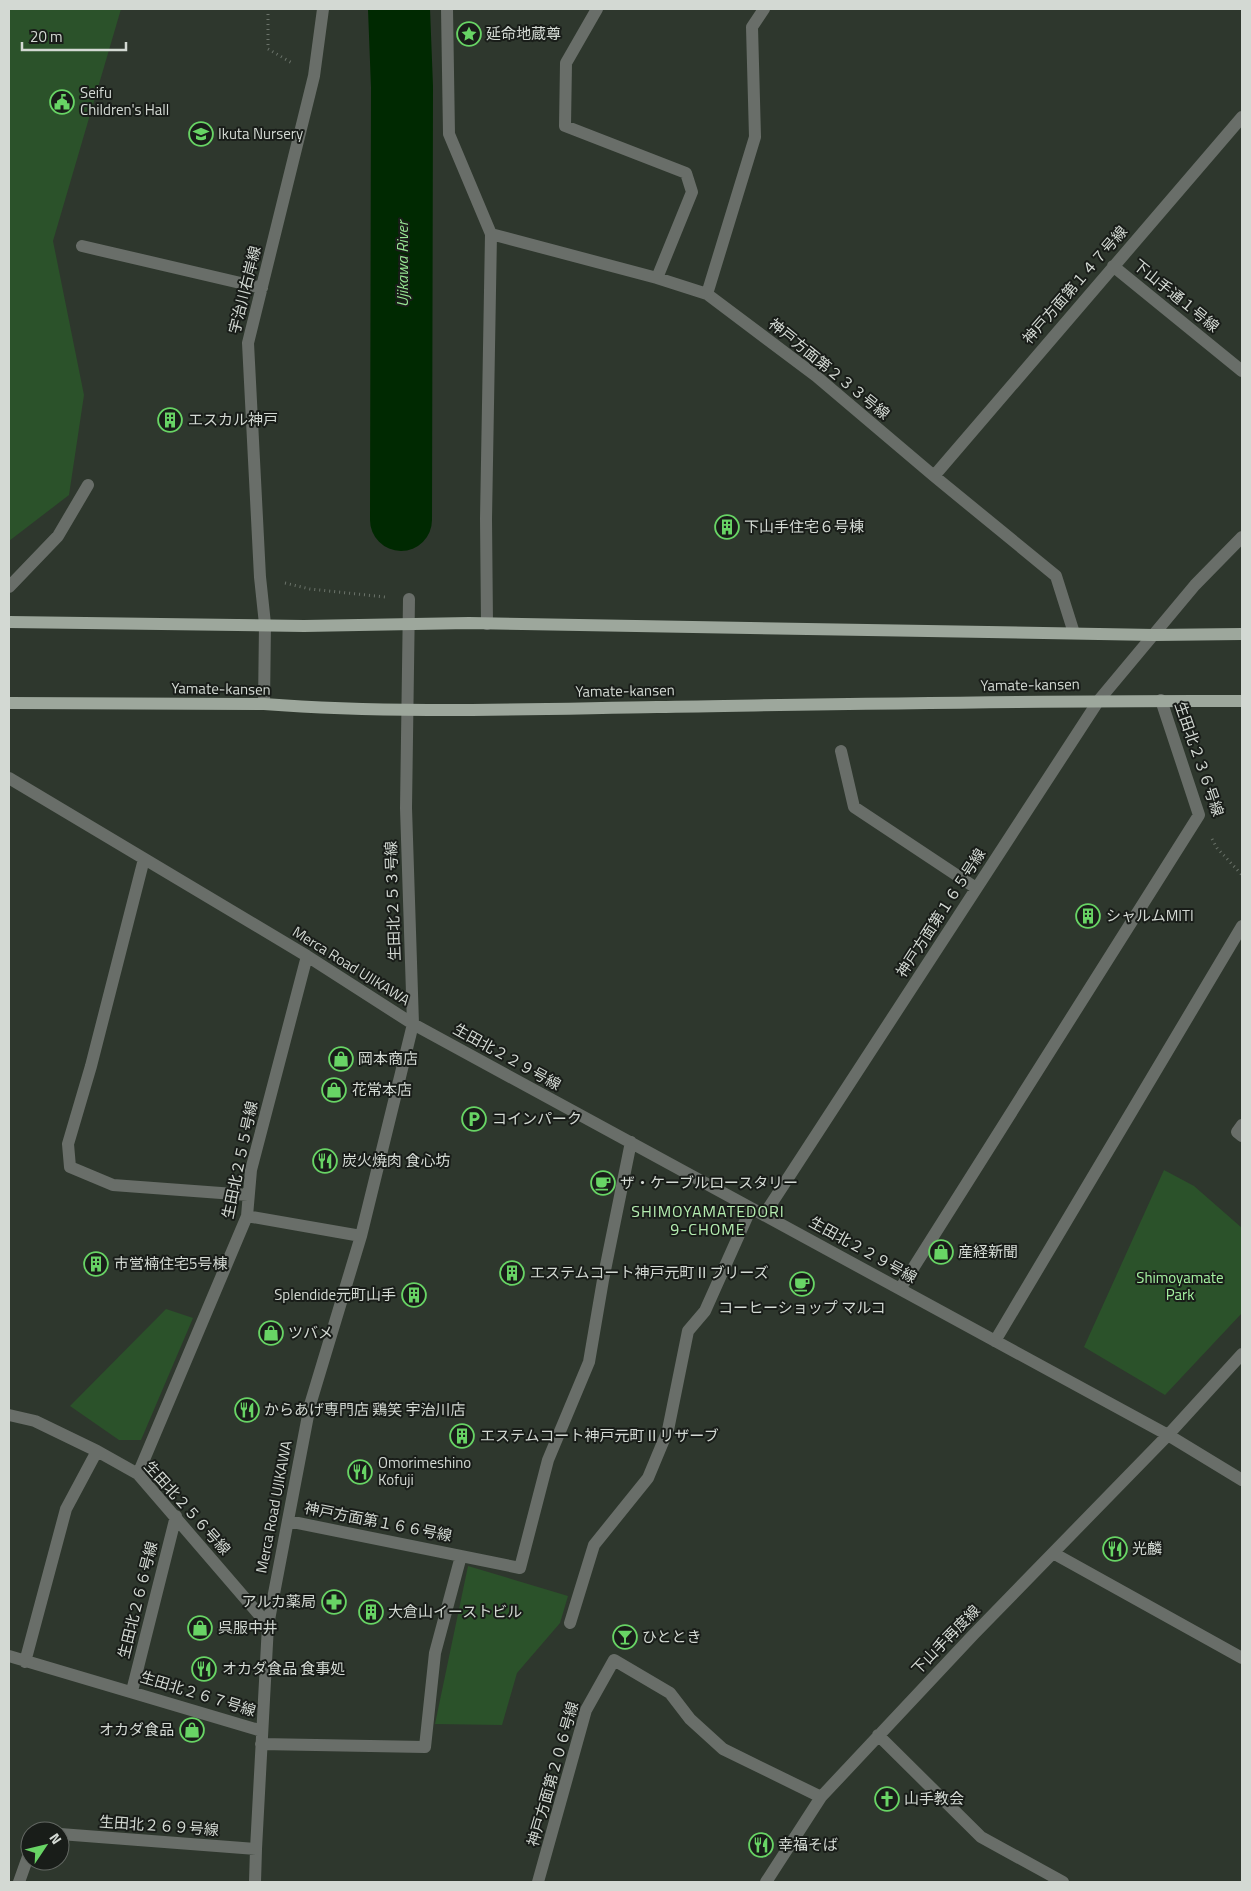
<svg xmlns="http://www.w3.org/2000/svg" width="1251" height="1891" font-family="'Titillium Web','Noto Sans JP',sans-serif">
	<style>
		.green { fill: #2b522a }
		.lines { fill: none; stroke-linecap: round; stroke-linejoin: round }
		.river { stroke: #002901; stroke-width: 62 }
		.path { stroke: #6b736a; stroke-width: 3; stroke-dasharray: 1 4; stroke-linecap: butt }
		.minor { stroke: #696e69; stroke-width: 12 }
		.major { stroke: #9da79c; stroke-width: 12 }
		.labels { text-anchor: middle; stroke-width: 4; stroke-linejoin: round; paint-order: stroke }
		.poi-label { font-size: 15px; fill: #d3d9d3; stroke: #191d19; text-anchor: start }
		.street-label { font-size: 15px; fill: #d3d9d3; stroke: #191d19 }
		.park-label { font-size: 15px; fill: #a4f1a0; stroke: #191d19 }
		.water-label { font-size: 16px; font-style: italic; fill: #97e493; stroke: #191d19 }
		.neighbourhood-label { font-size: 16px; letter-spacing: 1px; fill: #b5eeb1; stroke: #191d19 }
	</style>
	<rect width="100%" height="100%" fill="#2e372d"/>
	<path class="green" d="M9 9H121L53 241 84 395 69 495 9 541Z
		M1164 1170 1194 1186 1242 1228V1313L1165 1395 1084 1347Z
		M166 1309 193 1318 141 1440H119L70 1406Z
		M468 1566 568 1596 560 1623 517 1673 502 1725 435 1724Z"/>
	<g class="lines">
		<path class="river" d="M399 9 402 87 401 520"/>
		<path class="path" d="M268 9V49L292 63
			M285 583 310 589 385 597
			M1212 839 1217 848 1242 875"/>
		<path class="minor" d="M447 9 449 134 491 234 486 519 487 624
			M597 9 566 63 565 126 686 173 692 192 657 278
			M491 234 657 278 707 294 816 376 934 476 1056 576 1074 633
			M82 246 262 288
			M1113 266 1242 371
			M707 294 755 137 752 27 764 9
			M934 476 1242 117
			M9 587 58 536 88 485
			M264 704 265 624 260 577 248 343 314 76 323 9
			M841 751 854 807 976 888
			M9 778 307 956 413 1024 1168 1435 1242 1480
			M144 859 91 1066 68 1144 70 1167 113 1185 248 1195
			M1242 1125 1237 1132 1242 1136
			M764 1215 1099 700 1195 585 1242 537
			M247 1216 361 1236
			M900 1289 1199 815 1161 700
			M995 1341 1242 926
			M9 1415 35 1421 97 1451 138 1474 268 1625
			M138 1474 247 1216 251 1170 307 956
			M288 1521 520 1568 548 1460 589 1362 603 1280 631 1142
			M1053 1553 1242 1658
			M570 1623 594 1545 648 1478 668 1430 688 1331 705 1311 751 1208
			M9 1656 262 1731
			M25 1662 66 1509 97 1451
			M132 1691 176 1516
			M878 1735 981 1837 1063 1882
			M261 1744 425 1747 435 1653 461 1556
			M60 1834 256 1849
			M19 1882 30 1851
			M255 1882 256 1849 268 1625 310 1405 361 1236 413 1024 406 808 409 599
			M538 1882 586 1710 614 1660 670 1693 690 1719 723 1749 821 1797
			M766 1882 821 1797 974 1634 1168 1435 1242 1354"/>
		<path class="major" d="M9 622 304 626 469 623 1154 635 1242 634
			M9 703 264 704C395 714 526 709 657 707 852 704 1047 700 1242 701"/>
	</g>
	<defs>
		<g id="sight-ring" transform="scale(1.25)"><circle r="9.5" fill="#191d19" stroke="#68d465" stroke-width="1.5"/><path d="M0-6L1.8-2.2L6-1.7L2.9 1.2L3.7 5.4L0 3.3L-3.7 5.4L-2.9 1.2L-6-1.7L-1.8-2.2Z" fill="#68d465"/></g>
		<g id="civic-ring" transform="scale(1.25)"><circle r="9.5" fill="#191d19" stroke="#68d465" stroke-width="1.5"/><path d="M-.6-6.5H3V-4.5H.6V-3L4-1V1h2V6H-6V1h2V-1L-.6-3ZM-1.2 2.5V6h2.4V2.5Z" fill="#68d465"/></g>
		<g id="school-ring" transform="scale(1.25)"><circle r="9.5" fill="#191d19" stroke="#68d465" stroke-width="1.5"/><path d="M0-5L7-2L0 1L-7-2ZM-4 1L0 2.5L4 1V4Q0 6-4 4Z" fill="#68d465"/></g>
		<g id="building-ring" transform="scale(1.25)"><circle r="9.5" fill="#191d19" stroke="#68d465" stroke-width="1.5"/><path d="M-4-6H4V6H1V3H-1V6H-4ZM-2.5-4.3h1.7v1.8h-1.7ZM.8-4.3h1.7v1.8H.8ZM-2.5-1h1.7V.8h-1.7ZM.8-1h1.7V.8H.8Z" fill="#68d465"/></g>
		<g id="shop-ring" transform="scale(1.25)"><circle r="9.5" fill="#191d19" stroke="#68d465" stroke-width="1.5"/><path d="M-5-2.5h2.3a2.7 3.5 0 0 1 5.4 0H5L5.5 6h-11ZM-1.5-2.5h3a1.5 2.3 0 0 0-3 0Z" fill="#68d465"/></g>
		<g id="parking-ring" transform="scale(1.25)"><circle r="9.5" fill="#191d19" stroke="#68d465" stroke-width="1.5"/><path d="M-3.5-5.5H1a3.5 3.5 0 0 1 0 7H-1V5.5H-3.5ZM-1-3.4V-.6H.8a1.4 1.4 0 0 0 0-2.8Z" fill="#68d465"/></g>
		<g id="restaurant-ring" transform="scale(1.25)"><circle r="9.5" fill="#191d19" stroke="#68d465" stroke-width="1.5"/><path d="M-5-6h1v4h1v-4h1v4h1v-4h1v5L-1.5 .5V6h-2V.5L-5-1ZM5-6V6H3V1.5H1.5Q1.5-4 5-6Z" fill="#68d465"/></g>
		<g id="cafe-ring" transform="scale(1.25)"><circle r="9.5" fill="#191d19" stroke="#68d465" stroke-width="1.5"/><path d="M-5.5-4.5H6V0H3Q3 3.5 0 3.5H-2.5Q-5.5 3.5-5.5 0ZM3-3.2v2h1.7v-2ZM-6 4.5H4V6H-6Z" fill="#68d465"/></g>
		<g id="pharmacy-ring" transform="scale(1.25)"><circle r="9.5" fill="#191d19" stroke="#68d465" stroke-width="1.5"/><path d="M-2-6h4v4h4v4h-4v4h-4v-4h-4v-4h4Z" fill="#68d465"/></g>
		<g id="bar-ring" transform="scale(1.25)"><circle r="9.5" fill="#191d19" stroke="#68d465" stroke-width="1.5"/><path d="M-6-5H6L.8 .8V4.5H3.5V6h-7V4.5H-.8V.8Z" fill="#68d465"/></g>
		<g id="church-ring" transform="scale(1.25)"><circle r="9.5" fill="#191d19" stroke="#68d465" stroke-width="1.5"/><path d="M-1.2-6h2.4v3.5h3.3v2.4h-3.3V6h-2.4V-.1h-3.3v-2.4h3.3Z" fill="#68d465"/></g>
	</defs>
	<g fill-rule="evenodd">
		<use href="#sight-ring" x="469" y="34"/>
		<use href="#civic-ring" x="62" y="102"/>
		<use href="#school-ring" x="201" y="134"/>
		<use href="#building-ring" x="170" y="420"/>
		<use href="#building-ring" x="727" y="527"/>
		<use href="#building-ring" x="1088" y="916"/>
		<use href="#shop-ring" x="341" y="1059"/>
		<use href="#shop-ring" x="334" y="1090"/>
		<use href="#parking-ring" x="474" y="1119"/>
		<use href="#restaurant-ring" x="325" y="1161"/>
		<use href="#cafe-ring" x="603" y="1183"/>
		<use href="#shop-ring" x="941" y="1252"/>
		<use href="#building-ring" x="96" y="1264"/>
		<use href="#building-ring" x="512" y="1273"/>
		<use href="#cafe-ring" x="802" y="1284"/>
		<use href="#building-ring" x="414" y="1295"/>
		<use href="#shop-ring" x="271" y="1333"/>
		<use href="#restaurant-ring" x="247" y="1410"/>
		<use href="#building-ring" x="462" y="1436"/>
		<use href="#restaurant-ring" x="360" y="1472"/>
		<use href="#restaurant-ring" x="1115" y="1549"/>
		<use href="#pharmacy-ring" x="334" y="1602"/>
		<use href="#building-ring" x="371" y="1612"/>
		<use href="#shop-ring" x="200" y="1628"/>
		<use href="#bar-ring" x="625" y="1637"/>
		<use href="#restaurant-ring" x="204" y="1669"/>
		<use href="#shop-ring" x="192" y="1730"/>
		<use href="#church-ring" x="887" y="1799"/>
		<use href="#restaurant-ring" x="761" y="1845"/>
	</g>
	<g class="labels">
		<g class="poi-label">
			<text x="486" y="39">延命地蔵尊</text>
			<text x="80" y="98">Seifu<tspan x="80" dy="17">Children's Hall</tspan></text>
			<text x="218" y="139">Ikuta Nursery</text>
			<text x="188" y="425">エスカル神戸</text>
			<text x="744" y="532">下山手住宅６号棟</text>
			<text x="1106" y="921">シャルムMITI</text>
			<text x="358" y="1064">岡本商店</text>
			<text x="352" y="1095">花常本店</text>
			<text x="492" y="1124">コインパーク</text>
			<text x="342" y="1166">炭火焼肉 食心坊</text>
			<text x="620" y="1188">ザ・ケーブルロースタリー</text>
			<text x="958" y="1257">産経新聞</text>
			<text x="114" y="1269">市営楠住宅5号棟</text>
			<text x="530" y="1278">エステムコート神戸元町Ⅱブリーズ</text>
			<text x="396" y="1300" text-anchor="end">Splendide元町山手</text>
			<text x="802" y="1313" text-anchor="middle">コーヒーショップ マルコ</text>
			<text x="288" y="1338">ツバメ</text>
			<text x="264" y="1415">からあげ専門店 鶏笑 宇治川店</text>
			<text x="480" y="1441">エステムコート神戸元町Ⅱリザーブ</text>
			<text x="378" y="1468">Omorimeshino<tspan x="378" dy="17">Kofuji</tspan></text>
			<text x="1132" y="1554">光麟</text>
			<text x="316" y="1607" text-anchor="end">アルカ薬局</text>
			<text x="388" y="1617">大倉山イーストビル</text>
			<text x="218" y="1633">呉服中井</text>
			<text x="642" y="1642">ひととき</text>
			<text x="222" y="1674">オカダ食品 食事処</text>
			<text x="174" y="1735" text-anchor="end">オカダ食品</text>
			<text x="904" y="1804">山手教会</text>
			<text x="778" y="1850">幸福そば</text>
		</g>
		<g class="street-label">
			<text transform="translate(1075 285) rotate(-49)" y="5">神戸方面第１４７号線</text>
			<text transform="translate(245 290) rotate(-76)" y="5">宇治川右岸線</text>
			<text transform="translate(1176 296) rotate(39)" y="5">下山手通１号線</text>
			<text transform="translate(829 369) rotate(39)" y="5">神戸方面第２３３号線</text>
			<text transform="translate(1030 685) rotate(-1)" y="5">Yamate-kansen</text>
			<text transform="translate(221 689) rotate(1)" y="5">Yamate-kansen</text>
			<text transform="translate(625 691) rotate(-1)" y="5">Yamate-kansen</text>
			<text transform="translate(1199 759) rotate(71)" y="5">生田北２３６号線</text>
			<text transform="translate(393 901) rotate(-92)" y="5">生田北２５３号線</text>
			<text transform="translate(941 913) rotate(-57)" y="5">神戸方面第１６５号線</text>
			<text transform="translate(351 966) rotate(32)" y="5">Merca Road UJIKAWA</text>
			<text transform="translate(507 1057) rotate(29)" y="5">生田北２２９号線</text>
			<text transform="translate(240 1160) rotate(-78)" y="5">生田北２５５号線</text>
			<text transform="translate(863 1250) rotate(29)" y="5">生田北２２９号線</text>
			<text transform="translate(274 1507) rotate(-79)" y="5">Merca Road UJIKAWA</text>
			<text transform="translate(187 1508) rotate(48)" y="5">生田北２５６号線</text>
			<text transform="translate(378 1522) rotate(11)" y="5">神戸方面第１６６号線</text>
			<text transform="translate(138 1600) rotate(-76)" y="5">生田北２６６号線</text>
			<text transform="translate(946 1640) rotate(-46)" y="5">下山手再度線</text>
			<text transform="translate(198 1694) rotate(17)" y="5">生田北２６７号線</text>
			<text transform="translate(553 1774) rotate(-74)" y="5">神戸方面第２０６号線</text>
			<text transform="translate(159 1826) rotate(4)" y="5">生田北２６９号線</text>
		</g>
		<g class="park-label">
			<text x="1180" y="1283">Shimoyamate<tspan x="1180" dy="17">Park</tspan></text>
		</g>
		<g class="water-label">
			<text transform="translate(402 264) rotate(-90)" y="6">Ujikawa River</text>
		</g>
		<g class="neighbourhood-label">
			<text x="708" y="1217">SHIMOYAMATEDORI<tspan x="708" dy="18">9-CHOME</tspan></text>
		</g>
	</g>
	<rect width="1251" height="1891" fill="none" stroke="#d3d9d3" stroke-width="20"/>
	<g transform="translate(45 1846) rotate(55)"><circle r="24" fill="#191d19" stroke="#636863"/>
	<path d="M0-4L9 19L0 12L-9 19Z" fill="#68d465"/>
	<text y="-8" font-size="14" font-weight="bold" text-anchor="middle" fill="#d3d9d3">N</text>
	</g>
	<path d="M22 42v8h104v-8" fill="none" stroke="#d3d9d3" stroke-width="2.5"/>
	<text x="30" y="42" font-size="15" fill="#d3d9d3" stroke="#191d19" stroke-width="4" paint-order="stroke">20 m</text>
</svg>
